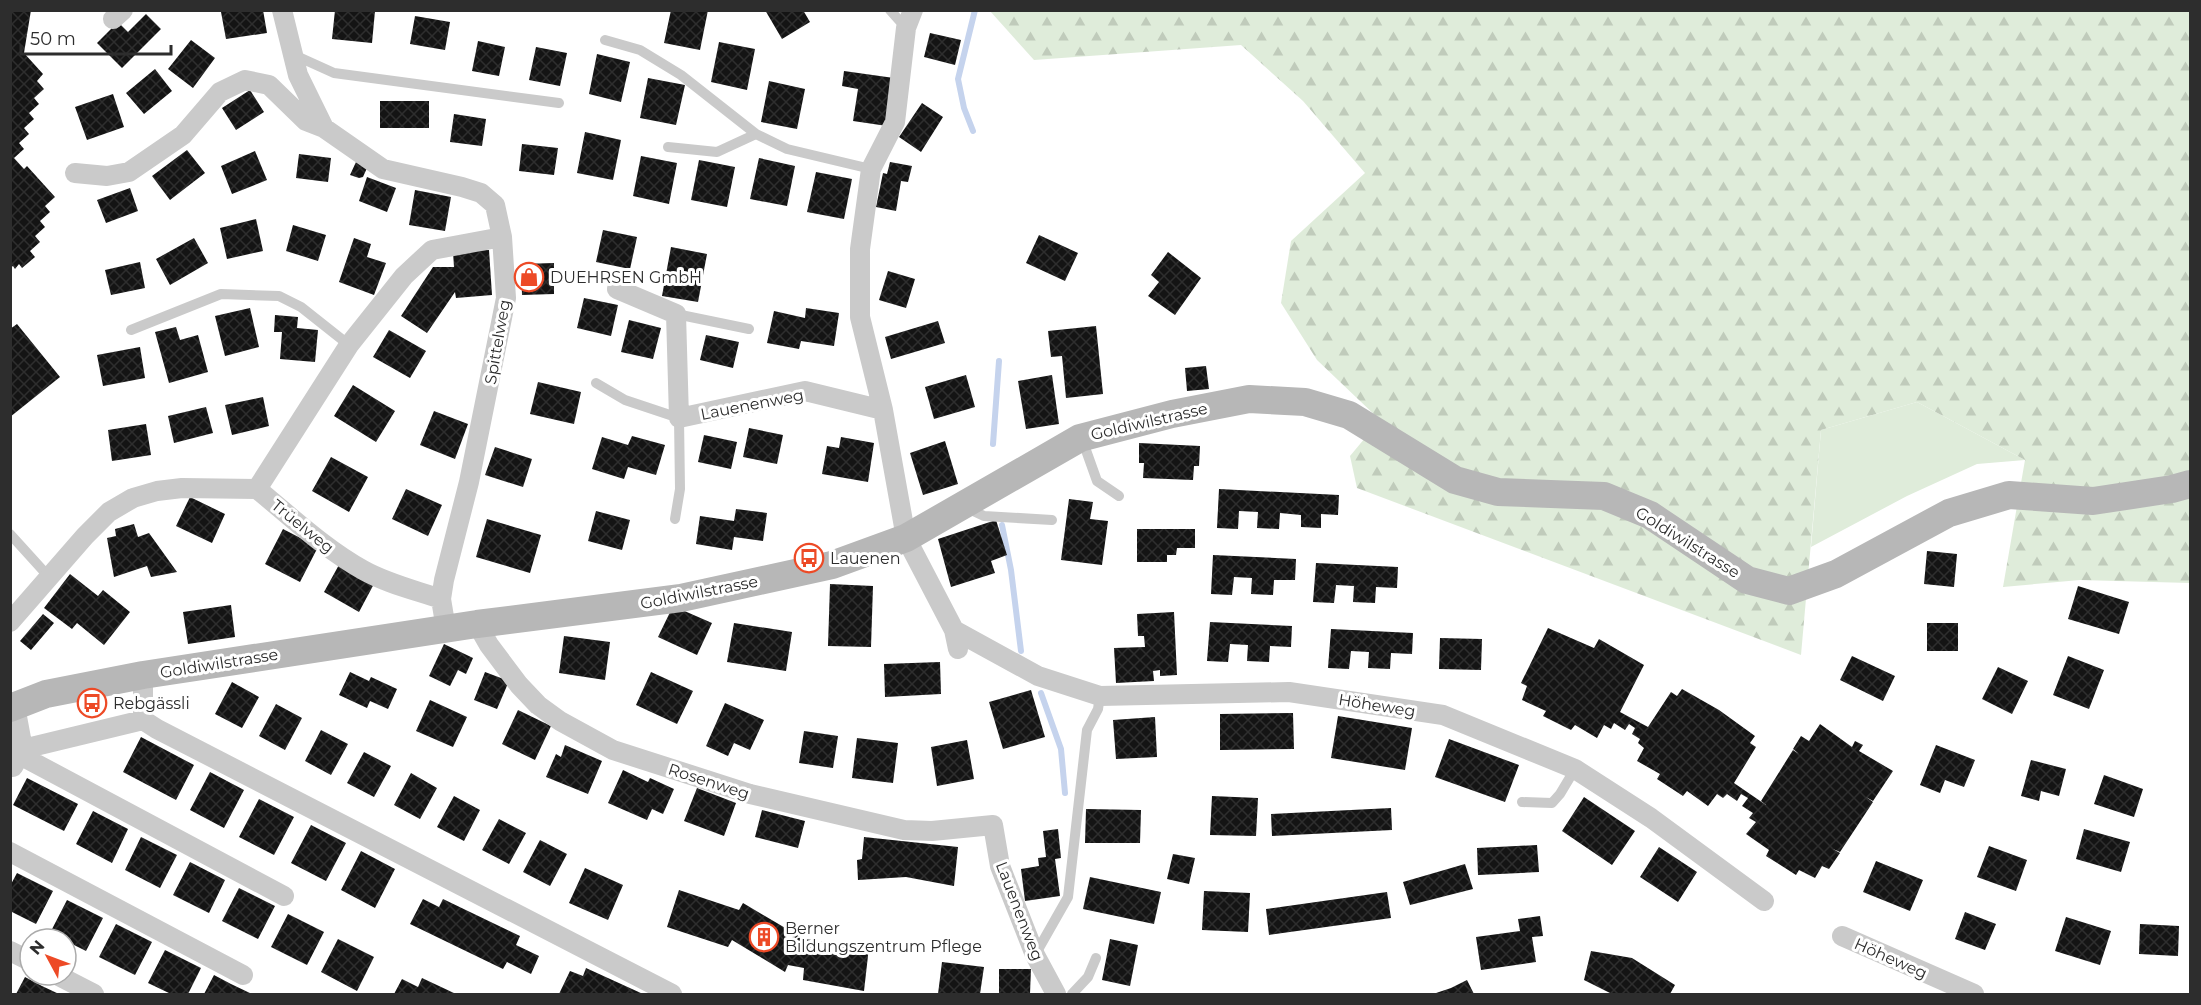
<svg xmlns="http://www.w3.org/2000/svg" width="2201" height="1005" font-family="Montserrat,sans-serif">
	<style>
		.grass { fill: #dfecda }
		.forest { fill: url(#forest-firs) }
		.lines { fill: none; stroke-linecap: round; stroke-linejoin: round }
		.stream { stroke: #c5d3ed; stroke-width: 6 }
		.building { fill: url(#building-cross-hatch) }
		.lane { stroke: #cacaca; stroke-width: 10 }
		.street { stroke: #cacaca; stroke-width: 20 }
		.secondary { stroke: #b7b7b7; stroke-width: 28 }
		.labels { text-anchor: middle; stroke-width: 6; stroke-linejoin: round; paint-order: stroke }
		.poi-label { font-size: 16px; fill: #2d2d2d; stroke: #fff; text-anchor: start }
		.street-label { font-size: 16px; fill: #2d2d2d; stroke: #fff }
	</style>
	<defs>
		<pattern id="forest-firs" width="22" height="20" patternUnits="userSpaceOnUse" patternTransform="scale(1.5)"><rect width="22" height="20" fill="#dfecda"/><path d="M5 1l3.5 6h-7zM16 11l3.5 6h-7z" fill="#c0cbbb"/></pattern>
		<pattern id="building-cross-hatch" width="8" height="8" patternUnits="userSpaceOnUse" patternTransform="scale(1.5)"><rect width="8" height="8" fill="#141414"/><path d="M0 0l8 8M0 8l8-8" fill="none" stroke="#2e2e2e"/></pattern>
	</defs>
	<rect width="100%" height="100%" fill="#fff"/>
	<path class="grass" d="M1917 402 2025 460 1977 464 1907 496 1811 547 1821 430Z"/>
	<path class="forest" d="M990 11H2190V583L2080 580 2003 587 2025 460 1917 402 1821 430 1801 655 1357 488 1350 456 1380 420 1317 360 1281 303 1291 241 1365 173 1303 101 1241 45 1034 60Z"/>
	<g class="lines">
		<path class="stream" d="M973 131 964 108 958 79 975 10
			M993 444 999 361
			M1002 525 1011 570 1021 651
			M1041 693 1061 749 1065 793"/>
	</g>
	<path class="building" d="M10 10H31L24 53 43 74 37 81 44 89 34 98 39 104 29 113 34 119 24 128 29 134 19 143 24 149 14 158 24 169 27 166 55 197 45 206 50 212 40 221 45 227 35 236 40 242 30 251 35 257 22 268 19 264 15 269 13 266 10 268Z
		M231 10H263L267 33 226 39 221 12Z
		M335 10 375 11 372 43 332 39Z
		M671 10H708L700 50 664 43Z
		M765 10H803L810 22 782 39Z
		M146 14 161 29 122 68 97 43 118 22 128 32Z
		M415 16 450 22 445 50 410 44Z
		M930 33 961 40 955 65 924 57Z
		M191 40 215 58 193 88 168 69Z
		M478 41 505 47 499 76 472 71Z
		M719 42 755 49 747 90 711 82Z
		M536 47 567 53 560 86 529 80Z
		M597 54 630 62 621 102 589 94Z
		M155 69 172 91 144 114 126 93Z
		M844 71 894 78 887 126 853 121 858 89 842 86Z
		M648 78 685 85 676 125 640 118Z
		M769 81 805 89 797 129 761 122Z
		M250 90 264 112 236 130 222 108Z
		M113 94 124 127 87 140 75 107Z
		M380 101H429V128H380Z
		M922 103 943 117 921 152 899 137Z
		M454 114 486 119 482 146 450 142Z
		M585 132 621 140 613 180 577 173Z
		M522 144 558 148 554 175 519 171Z
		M187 150 205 173 170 200 152 176Z
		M255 151 267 180 232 194 221 166Z
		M299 154 331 158 328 182 296 178Z
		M641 156 677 163 669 204 633 196Z
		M759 158 795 166 787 206 750 199Z
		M699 160 735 167 727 207 691 200Z
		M356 162 367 168 363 177 359 178 350 175Z
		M890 162 912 166 908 182 901 181 896 211 876 207 883 173 887 174Z
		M816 172 852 179 844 219 807 212Z
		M367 177 396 188 387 212 359 201Z
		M130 188 138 211 106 223 97 200Z
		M415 190 451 197 445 231 409 225Z
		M256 219 263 251 227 259 220 228Z
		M293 225 326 235 318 261 286 251Z
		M603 230 637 237 630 269 596 262Z
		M1039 235 1078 253 1065 281 1026 263Z
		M194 238 208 263 170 285 156 259Z
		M354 238 371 244 367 257 386 263 374 295 339 282Z
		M671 247 707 254 698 302 662 296Z
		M489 250 492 295 456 298 455 292 427 333 401 316 433 267H454L453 252Z
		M1168 252 1201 278 1175 315 1148 296 1159 282 1151 275Z
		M140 262 145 288 111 295 105 270Z
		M554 263V294L522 295 521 264Z
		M888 271 915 279 906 308 879 300Z
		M584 298 618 305 611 336 577 328Z
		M250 308 259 347 225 356 215 316Z
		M806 308 839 313 834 346 801 341 799 349 767 343 774 311 805 318Z
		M275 315 298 317 297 328 318 330 315 362 280 359 282 332H274Z
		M629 320 661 328 653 359 621 352Z
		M938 321 945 343 891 359 885 337Z
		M17 324 60 377 10 417V329Z
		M1096 326 1103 394 1066 398 1062 356 1051 357 1048 331Z
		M176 327 180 340 198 335 208 372 169 383 155 332Z
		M389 330 426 351 410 378 373 357Z
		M706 335 739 342 733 368 700 360Z
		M140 347 145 378 103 386 97 355Z
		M1206 366 1209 389 1187 391 1185 368Z
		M966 375 975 407 934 419 925 387Z
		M1052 375 1059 424 1026 429 1018 381Z
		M538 382 581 392 574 424 530 414Z
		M353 385 395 411 376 442 334 416Z
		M263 397 269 426 232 435 225 405Z
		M206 407 213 433 174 443 168 416Z
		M434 411 468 424 455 459 420 445Z
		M146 424 151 455 112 461 108 430Z
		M749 428 783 435 777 464 743 457Z
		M704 435 737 442 731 469 698 462Z
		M632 436 665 445 656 475 628 467 624 479 592 469 602 437 628 445Z
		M841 437 874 443 868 482 822 474 827 446 839 448Z
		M945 441 958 484 923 495 910 453Z
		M1139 443 1200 446 1199 466H1194L1193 480 1143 478 1144 463H1139Z
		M495 447 532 459 523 487 485 475Z
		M331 457 368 477 349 512 312 491Z
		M406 489 442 505 428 536 392 519Z
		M1219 489 1339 495 1338 515 1321 514V528L1301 527V515L1280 513 1279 529 1257 528 1258 512 1239 511 1238 529 1217 528Z
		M190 497 225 514 212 543 176 526Z
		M1069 499 1093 502 1090 519 1108 521 1102 565 1061 560Z
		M736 509 767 513 763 541 734 537 732 550 696 544 700 516 734 521Z
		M596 511 630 520 622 550 588 541Z
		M487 519 541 535 530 573 476 557Z
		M996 520 1007 555 991 561 995 573 951 587 938 539Z
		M134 524 138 537 149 533 177 572 151 577 147 566 114 577 107 538 116 536 115 529Z
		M283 529 318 547 300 582 265 564Z
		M1137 529H1195V548H1177L1176 555H1167V562H1137Z
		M1927 551 1957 554 1954 587 1924 584Z
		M1213 555 1296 559 1295 580H1274L1273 595 1251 594 1252 578 1234 577 1232 595 1211 594Z
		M340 563 375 582 359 612 324 592Z
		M1316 563 1398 567 1397 588 1376 587 1375 603 1353 602 1354 586 1336 585 1334 603 1313 602Z
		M70 574 98 596 103 590 130 612 104 645 77 623 72 629 44 608Z
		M830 584 873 586 871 647 828 646Z
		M2078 586 2129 602 2119 634 2068 619Z
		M231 605 235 637 188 644 183 612Z
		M673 606 712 623 697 655 658 637Z
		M1174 612 1177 675 1160 676V670L1153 671 1154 681 1116 683 1114 648 1145 647 1144 636H1138L1137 614Z
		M43 614 54 623 31 650 20 641Z
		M1210 622 1292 626 1291 647 1270 646 1269 662 1247 661 1248 645 1230 644 1228 662 1207 661Z
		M734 623 792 632 786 671 727 662Z
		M1927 623H1958V651H1927Z
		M1548 628 1594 648 1599 639 1644 665 1620 712 1648 727 1671 692 1677 696 1682 689 1719 710 1755 736 1750 743 1756 747 1734 783 1766 805 1761 801 1793 750 1799 754 1793 749 1801 736 1809 741 1820 724 1852 747 1855 741 1863 745 1859 751 1893 771 1873 801 1866 797 1873 802 1840 852 1833 849 1840 853 1829 869 1822 866 1815 878 1799 870 1796 875 1766 856 1769 850 1746 834 1756 822 1749 818 1753 813 1742 806 1748 798 1741 794 1737 801 1727 794 1723 798 1717 794 1708 806 1687 791 1683 796 1657 779 1660 774 1637 761 1644 748 1638 743 1640 739 1632 734 1635 728 1629 724 1625 730 1614 723 1611 729 1604 725 1597 738 1575 725 1571 730 1543 716 1546 711 1522 700 1527 686 1521 683Z
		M1331 629 1413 633 1412 654 1391 653 1390 669 1368 668 1369 652 1351 651 1349 669 1328 668Z
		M564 636 610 642 605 680 559 673Z
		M1440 638 1482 639 1481 670 1439 669Z
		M444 644 473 658 466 674 458 670 450 686 429 676Z
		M1852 656 1895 676 1883 701 1840 680Z
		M2068 656 2104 670 2089 709 2053 695Z
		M940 662 941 694 885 697 884 664Z
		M1998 667 2028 681 2012 714 1982 699Z
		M350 672 369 681 371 677 397 689 388 709 370 701 367 708 339 695Z
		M485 672 509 681 497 709 474 700Z
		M651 672 693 691 677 724 636 705Z
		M232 682 259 697 242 728 215 714Z
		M1031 690 1045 737 1003 749 989 702Z
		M430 700 467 717 453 747 416 731Z
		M725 703 764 720 750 750 734 743 728 756 706 746Z
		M276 704 302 718 285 750 259 736Z
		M518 710 551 726 535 760 502 744Z
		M1293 713 1294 749 1220 750V714Z
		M1338 716 1412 728 1405 770 1331 758Z
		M1155 717 1157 757 1116 759 1113 720Z
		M321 730 348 744 331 775 305 761Z
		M804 731 838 736 833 768 799 763Z
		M141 737 194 765 176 800 123 772Z
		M857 738 898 743 893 783 852 778Z
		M1449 739 1519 765 1505 802 1435 777Z
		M967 740 974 779 937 786 931 747Z
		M565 745 602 761 588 794 546 777 556 754 561 757Z
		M1936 745 1975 760 1964 787 1945 780 1940 793 1920 785Z
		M364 752 391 766 374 797 347 783Z
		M2031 760 2066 769 2059 796 2041 791 2039 801 2021 796Z
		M623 770 648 782 650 778 674 789 663 814 652 809 647 820 608 803Z
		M210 772 244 790 224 828 190 810Z
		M411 773 437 788 420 819 394 805Z
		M2104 775 2143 789 2134 817 2094 804Z
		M27 778 78 804 64 831 13 805Z
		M697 788 736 803 724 836 684 821Z
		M454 796 480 810 464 841 437 827Z
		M1212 796 1258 798 1256 836 1210 835Z
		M1584 797 1635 831 1612 865 1562 831Z
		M259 799 294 817 274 855 239 837Z
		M1391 808 1392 830 1272 836 1271 814Z
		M1086 809 1141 810 1140 843H1085Z
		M762 810 805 821 798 848 755 837Z
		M93 811 128 829 112 863 76 844Z
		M499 819 526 833 509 864 482 850Z
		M311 825 346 843 326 881 291 863Z
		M1058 829 1061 858 1055 859 1060 896 1025 901 1021 869 1039 866 1038 858 1046 857 1043 831Z
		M2084 829 2130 842 2121 872 2076 859Z
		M141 837 177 855 160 888 125 870Z
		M864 837 958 847 954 886 906 877 858 880 857 860 862 859Z
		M540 840 567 854 550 886 523 872Z
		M1537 845 1539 872 1478 875 1477 848Z
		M1989 846 2027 860 2016 891 1977 877Z
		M1659 847 1697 872 1678 902 1640 877Z
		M361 851 395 869 375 908 341 890Z
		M1173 854 1195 858 1189 884 1167 879Z
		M1876 861 1923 880 1910 911 1863 892Z
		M190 862 225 880 209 913 173 895Z
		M1465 864 1473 889 1410 905 1403 882Z
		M585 868 623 885 608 920 569 903Z
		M17 873 53 891 36 924 10 911V886Z
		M1090 877 1161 892 1154 924 1083 909Z
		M239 888 275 906 258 939 222 921Z
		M679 890 739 910 743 903 804 939 869 947 864 991 803 980 804 968 788 965 785 972 732 940 728 947 667 927Z
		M1204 891 1250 893 1248 932 1202 930Z
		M1387 892 1391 918 1269 935 1266 909Z
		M423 899 439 907 443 899 520 936 516 945 539 956 531 974 507 962 503 969 410 924Z
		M67 900 103 918 86 951 50 933Z
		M1965 912 1996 924 1985 950 1955 939Z
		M288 914 324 932 307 965 271 947Z
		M1540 916 1543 936 1532 937 1536 962 1481 970 1476 937 1520 931 1518 919Z
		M2066 917 2111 931 2100 965 2055 951Z
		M116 924 152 942 135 975 99 957Z
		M2140 924 2179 926 2178 956 2139 954Z
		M338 939 374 957 357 991 321 972Z
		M1110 939 1138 945 1130 986 1102 980Z
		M165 950 201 968 188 994H171L148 983Z
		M1591 951 1632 958 1675 985 1670 994H1612L1584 980Z
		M942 962 984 967 980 994H938Z
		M586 968 643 994H559L570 971 583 976Z
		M999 969H1031L1030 994H999Z
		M214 975 231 984 252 994H204Z
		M25 977 42 986 59 994H16Z
		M422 978 456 994H394L402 979 418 987Z
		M1467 980 1474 994H1433L1451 988Z"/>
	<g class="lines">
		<path class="lane" d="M890 10 906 28
			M605 40 640 50 681 75 756 134 787 149 871 169
			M292 54 334 73 559 103
			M668 147 717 152 756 134
			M676 314 749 329
			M131 330 221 294 279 296 301 307 349 345
			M596 383 625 400 679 418 680 489 675 519
			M1082 439 1097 481 1119 496
			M967 508 984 516 1052 520
			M10 534 49 577
			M1522 802 1552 803 1560 794 1575 769
			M1035 955 1068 897 1087 730 1098 709 1100 696
			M1072 994 1088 977 1096 958"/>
		<path class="street" d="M282 10 298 75 324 128 383 169 462 187 481 193 495 205 502 237 506 298 469 482 444 580 441 599 446 629
			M913 10 906 28 895 122 871 169 860 249V317L883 410 906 538 954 630 958 649
			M113 19 123 10
			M75 173 107 176 129 172 183 135 220 92 245 80 269 85 306 121 324 128
			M617 289 676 314 679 418 805 391 883 410
			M441 599C415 590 388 584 363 570 325 549 291 517 257 489L349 345 404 276 432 250 502 237
			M10 622 85 536 109 512 133 498 157 491 182 488 257 489
			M477 624 489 645 519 685 538 705 560 721 613 750 750 794 904 830 932 831 993 825 1000 866 1035 955 1056 994
			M954 630 1038 676 1100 696 1289 692 1443 715 1575 769 1651 818 1764 901
			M143 720 157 729 672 994
			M23 749 29 760 284 896
			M13 753 23 749 15 706
			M13 767 23 749 143 720V675
			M10 852 243 975
			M1842 936 1974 994
			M10 951 30 961
			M57 975 94 994"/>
		<path class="secondary" d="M10 708 46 694 143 675 477 624 681 598 832 565 906 538 1080 438 1172 414 1249 399 1305 402 1349 415 1455 480 1498 492 1604 496 1650 515 1747 580 1789 591 1836 574 1949 513 2009 495 2093 501 2172 489 2190 484"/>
	</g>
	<defs>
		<g id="shop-ring" transform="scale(1.5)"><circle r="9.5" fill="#fff" stroke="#ed4a26" stroke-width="1.5"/><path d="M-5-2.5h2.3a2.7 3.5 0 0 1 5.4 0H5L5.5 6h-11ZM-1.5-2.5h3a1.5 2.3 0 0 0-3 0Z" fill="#ed4a26"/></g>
		<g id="bus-ring" transform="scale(1.5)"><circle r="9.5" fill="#fff" stroke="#ed4a26" stroke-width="1.5"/><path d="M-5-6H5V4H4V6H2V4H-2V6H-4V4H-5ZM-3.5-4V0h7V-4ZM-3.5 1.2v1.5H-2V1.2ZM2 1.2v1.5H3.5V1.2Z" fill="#ed4a26"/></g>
		<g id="building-ring" transform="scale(1.5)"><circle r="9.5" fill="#fff" stroke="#ed4a26" stroke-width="1.5"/><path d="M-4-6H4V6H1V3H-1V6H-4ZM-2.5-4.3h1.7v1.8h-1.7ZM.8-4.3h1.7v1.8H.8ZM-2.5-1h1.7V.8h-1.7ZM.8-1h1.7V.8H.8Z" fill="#ed4a26"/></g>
	</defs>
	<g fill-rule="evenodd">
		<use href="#shop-ring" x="529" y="277"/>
		<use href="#bus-ring" x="809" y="558"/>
		<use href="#bus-ring" x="92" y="703"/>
		<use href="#building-ring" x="764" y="937"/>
	</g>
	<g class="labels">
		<g class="poi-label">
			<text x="550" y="283">DUEHRSEN GmbH</text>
			<text x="830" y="564">Lauenen</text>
			<text x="113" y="709">Rebgässli</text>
			<text x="785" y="934">Berner<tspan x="785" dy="18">Bildungszentrum Pflege</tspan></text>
		</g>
		<g class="street-label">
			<text transform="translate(497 342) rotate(-80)" y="6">Spittelweg</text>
			<text transform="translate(752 404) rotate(-11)" y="6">Lauenenweg</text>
			<text transform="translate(1149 421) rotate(-13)" y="6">Goldiwilstrasse</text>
			<text transform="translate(303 526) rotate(39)" y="6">Trüelweg</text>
			<text transform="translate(1688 542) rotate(32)" y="6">Goldiwilstrasse</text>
			<text transform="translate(699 592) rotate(-11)" y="6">Goldiwilstrasse</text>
			<text transform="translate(219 663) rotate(-9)" y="6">Goldiwilstrasse</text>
			<text transform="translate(1377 705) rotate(9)" y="6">Höheweg</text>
			<text transform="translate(709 781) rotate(18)" y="6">Rosenweg</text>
			<text transform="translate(1020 911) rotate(69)" y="6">Lauenenweg</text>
			<text transform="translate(1891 958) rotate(24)" y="6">Höheweg</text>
		</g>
	</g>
	<rect width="2201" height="1005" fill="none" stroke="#2d2d2d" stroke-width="24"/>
	<g transform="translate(48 957) rotate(311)"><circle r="28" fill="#ffffff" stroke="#ababab" stroke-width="1.5"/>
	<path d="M0-4.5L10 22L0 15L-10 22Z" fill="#ed4a26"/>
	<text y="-9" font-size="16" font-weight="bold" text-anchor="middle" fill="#2d2d2d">N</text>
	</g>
	<path d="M21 45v9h150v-9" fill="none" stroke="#2d2d2d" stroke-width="3"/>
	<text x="30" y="45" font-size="18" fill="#2d2d2d" stroke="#ffffff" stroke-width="4.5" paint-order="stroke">50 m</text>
</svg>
